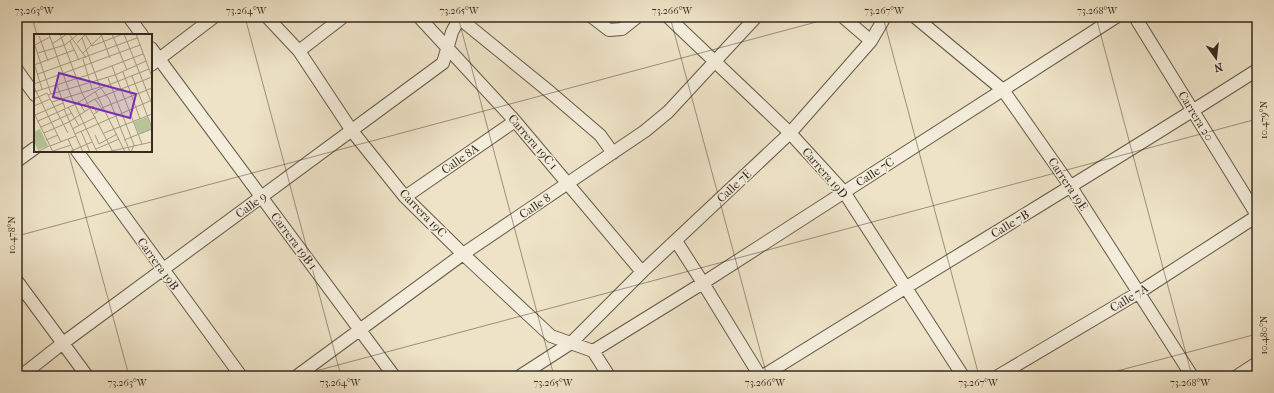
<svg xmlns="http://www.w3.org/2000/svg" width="1274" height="393" font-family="'IM FELL French Canon',serif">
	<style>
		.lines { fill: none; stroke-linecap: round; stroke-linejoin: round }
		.minor-casing { stroke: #645949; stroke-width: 14 }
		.minor { stroke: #f4eddb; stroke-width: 12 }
		.ticks { fill: none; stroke: #362b1f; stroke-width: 1; stroke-opacity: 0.45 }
		.labels { text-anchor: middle; stroke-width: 3; stroke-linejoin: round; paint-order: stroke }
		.street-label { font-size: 12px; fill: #362b1f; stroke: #f4eddb }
		.inset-road { fill: none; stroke: #a49984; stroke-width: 1 }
		.view { fill: #7b2cbf; fill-opacity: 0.15; stroke: #7b2cbf; stroke-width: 2 }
		.inset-edge { fill: none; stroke: #362b1f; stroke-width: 2 }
		.neatline { fill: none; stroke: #362b1f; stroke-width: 1.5 }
		.ticks-label { font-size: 10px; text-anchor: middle; fill: #362b1f }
	</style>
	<rect width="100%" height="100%" fill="#eee3c7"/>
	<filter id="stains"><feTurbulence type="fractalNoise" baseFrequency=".005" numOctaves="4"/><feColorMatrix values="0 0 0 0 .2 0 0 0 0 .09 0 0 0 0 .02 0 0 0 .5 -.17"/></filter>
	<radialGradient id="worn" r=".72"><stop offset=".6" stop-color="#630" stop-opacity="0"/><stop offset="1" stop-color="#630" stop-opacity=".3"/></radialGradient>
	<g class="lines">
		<g class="minor-casing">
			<path id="minor" d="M129 17 142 35
				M267 17 299 51 352 131 405 197 463 254 551 336 593 351 609 376
				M419 17 515 121 642 272
				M592 17 609 30 622 29 637 17
				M668 17 790 133 844 192 963 376
				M843 17 871 41
				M915 17 1003 90 1071 187 1192 376
				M1135 17 1257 215
				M459 18 551 93 600 135 613 153
				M151 48 394 376
				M299 51 343 17
				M151 65 214 17
				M17 70 35 95
				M77 151 241 376
				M17 161 35 148
				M405 197 515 121
				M676 241 703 283 760 376
				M17 281 87 376
				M593 351 703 283 1116 17
				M21 376 63 343 443 63 452 32 460 17
				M297 376 463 254 645 131 668 112 756 17
				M520 376 571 343 642 272 790 133 871 41 885 17
				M763 376C927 273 1094 174 1257 70
				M998 376 1138 293 1257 216
				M1237 376 1257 363"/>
		</g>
		<use href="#minor" class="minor"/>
	</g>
	<path class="ticks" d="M32 17 37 35M245 17 341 376M458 17 554 376M670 17 767 376M883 17 979 376M1096 17 1192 376M17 21 33 17M68 151 129 376M17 236 835 17M297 376 1257 119M1098 376 1257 334"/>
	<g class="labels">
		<g class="street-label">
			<text transform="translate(1196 116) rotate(58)" y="4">Carrera 20</text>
			<text transform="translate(533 142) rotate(49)" y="4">Carrera 19C 1</text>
			<text transform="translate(460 159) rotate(-35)" y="4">Calle 8A</text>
			<text transform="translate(875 172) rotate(-33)" y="4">Calle 7C</text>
			<text transform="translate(825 173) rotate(49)" y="4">Carrera 19D</text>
			<text transform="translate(1068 184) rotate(56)" y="4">Carrera 19E</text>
			<text transform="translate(734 186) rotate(-43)" y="4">Calle 7E</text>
			<text transform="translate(251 205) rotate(-36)" y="4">Calle 9</text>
			<text transform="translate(535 206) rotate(-34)" y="4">Calle 8</text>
			<text transform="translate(423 213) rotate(46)" y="4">Carrera 19C</text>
			<text transform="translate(1010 224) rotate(-31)" y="4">Calle 7B</text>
			<text transform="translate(294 241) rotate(53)" y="4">Carrera 19B 1</text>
			<text transform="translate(158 264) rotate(54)" y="4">Carrera 19B</text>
			<text transform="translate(1129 298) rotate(-31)" y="4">Calle 7A</text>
		</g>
	</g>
	<g transform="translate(34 34)">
		<rect width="118" height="118" fill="#eee3c7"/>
		<path d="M113 83 118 95 105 100 100 88ZM6 95 14 112 4 116 0 108V98Z" fill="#b7c497"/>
		<path class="inset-road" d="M15 0 37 62 63 118M26 0 48 59 79 118M35 0 52 24M51 0 58 12 89 0M67 0 76 24M78 0 93 36M90 0 118 70M102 0 118 43M5 2 14 27M48 4 66 53 75 65 96 118M36 7 45 26M0 9 17 60M43 9 52 0M18 10 33 0M1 11 16 3M4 19 31 11 44 0M49 19 69 0M49 25 58 55M0 29 8 55M0 31 40 16M78 32 108 110M89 38 106 85M4 40 103 4M98 42 118 94M74 44 100 111 97 118M0 50 106 11M23 51 31 74M0 53 27 108M61 57 91 118M0 58 54 41 109 20M14 61 81 41 112 27M0 65 13 59 34 99M61 65 68 75M44 67 51 78M18 68 66 53M0 72 16 65M34 73 45 92M47 73 59 66 118 43M30 75 49 118M0 79 19 118M60 80 70 73 118 54M1 81 29 69M4 87 42 70 67 54 115 35M7 93 38 79M38 95 62 83M47 97 56 118M10 99 35 88 59 72 63 79M70 99 118 80M41 100 118 66M61 101 65 110 83 100M34 105 40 118M12 106 24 101M90 106 118 95M16 112 42 102M62 115 85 105M19 117 37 111M3 118 15 112M35 118 58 108M73 118 118 108"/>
		<path class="view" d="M25 39 102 60 96 84 19 63Z"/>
		<rect width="118" height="118" class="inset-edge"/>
	</g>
	<rect width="1274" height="393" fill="none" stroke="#eee3c7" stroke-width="44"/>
	<g transform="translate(1216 58) rotate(165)" stroke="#f4eddb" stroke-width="3" paint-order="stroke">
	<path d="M0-3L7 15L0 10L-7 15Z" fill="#362b1f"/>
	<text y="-6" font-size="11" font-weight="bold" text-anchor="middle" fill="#362b1f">N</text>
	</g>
	<rect x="22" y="22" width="1230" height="349" class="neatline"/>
	<g class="ticks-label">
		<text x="34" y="14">73.263°W</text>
		<text x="246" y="14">73.264°W</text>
		<text x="459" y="14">73.265°W</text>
		<text x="672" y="14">73.266°W</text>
		<text x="884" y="14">73.267°W</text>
		<text x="1097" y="14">73.268°W</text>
		<text transform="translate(1263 120) rotate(-90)" y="4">10.479°N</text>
		<text transform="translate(11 235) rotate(-90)" y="4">10.478°N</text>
		<text transform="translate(1263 335) rotate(-90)" y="4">10.480°N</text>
		<text x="127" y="386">73.263°W</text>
		<text x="340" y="386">73.264°W</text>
		<text x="553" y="386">73.265°W</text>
		<text x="765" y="386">73.266°W</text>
		<text x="978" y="386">73.267°W</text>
		<text x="1190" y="386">73.268°W</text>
	</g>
	<rect width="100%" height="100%" filter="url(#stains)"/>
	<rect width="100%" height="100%" fill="url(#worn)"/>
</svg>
